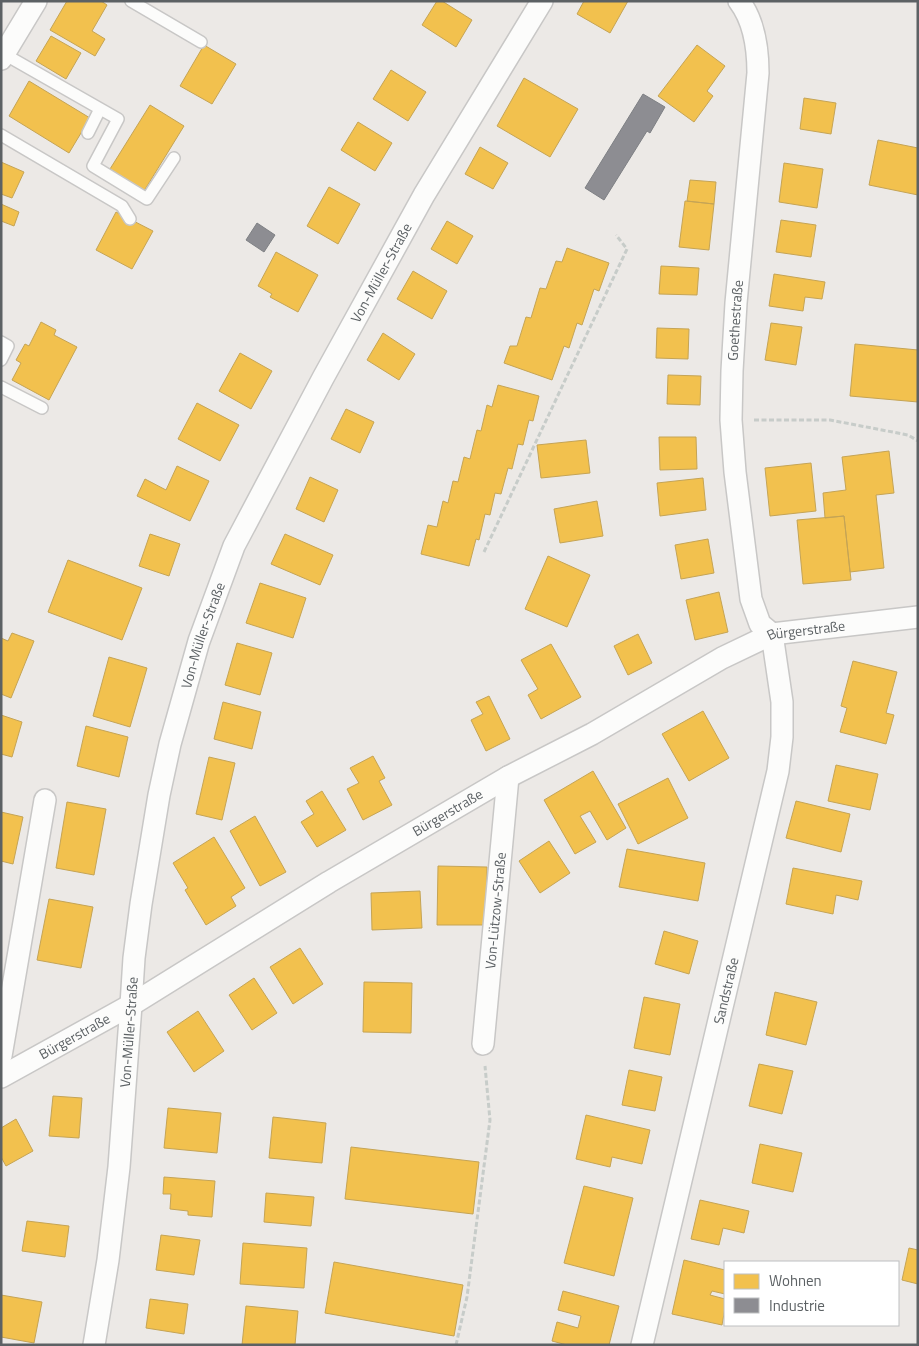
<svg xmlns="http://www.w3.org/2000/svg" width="919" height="1346" font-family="'Titillium Web',sans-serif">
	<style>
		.homes { fill: #f2c14e; stroke: #c5a455 }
		.industry { fill: #8d8d92; stroke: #7e8084 }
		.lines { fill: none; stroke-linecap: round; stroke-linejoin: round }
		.service-casing { stroke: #c8c7c6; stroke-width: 14 }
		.minor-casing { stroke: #c8c7c6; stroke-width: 24 }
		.path { stroke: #c7ccc9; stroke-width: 3; stroke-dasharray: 5 2.5; stroke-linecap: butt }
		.service { stroke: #fcfcfb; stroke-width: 11 }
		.minor { stroke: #fcfcfb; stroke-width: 21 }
		.labels { text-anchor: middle; stroke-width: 5; stroke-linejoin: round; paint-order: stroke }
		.street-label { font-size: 14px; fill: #5c6164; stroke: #fff }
	</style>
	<rect width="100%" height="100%" fill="#ece9e6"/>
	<path class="homes" d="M67 1H101L107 5 92 31 105 39 95 56 50 30Z
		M437 1H442L472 20 456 47 422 25Z
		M584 1H628L610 33 577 14Z
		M51 36 81 53 66 79 36 61Z
		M204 45 236 64 212 104 180 86Z
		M697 45 725 66 707 91 713 96 694 122 658 96Z
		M391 70 426 92 408 121 373 99Z
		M524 78 578 109 550 157 497 126Z
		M29 81 90 118 69 153 9 116Z
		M804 98 836 103 831 134 800 129Z
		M150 105 184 126 144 191 110 169Z
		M358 122 392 143 375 171 341 150Z
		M878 140 918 148V195L869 185Z
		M480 147 508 163 493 189 465 174Z
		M1 162 24 172 12 198 1 194Z
		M784 163 823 169 817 208 779 202Z
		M690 180 716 182 714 204 687 201Z
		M329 187 360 204 338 244 307 226Z
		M685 201 714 204 709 250 679 247Z
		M1 204 19 212 14 226 1 221Z
		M116 212 153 231 132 269 96 250Z
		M781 220 816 225 811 257 776 252Z
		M447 221 473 236 457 264 431 249Z
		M567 248 609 263 599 291 594 289 582 325 577 323 569 348 564 346 552 380 504 363 510 346H517L526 317 531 318 540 288 546 289 556 261 562 262Z
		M276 252 318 275 298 312 270 297 272 294 258 286Z
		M661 266 699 268 697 295 659 294Z
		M413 271 447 291 432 319 397 299Z
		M774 274 825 282 822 299 805 297 803 311 769 306Z
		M41 322 56 330 54 335 77 347 49 400 12 380 21 363 16 360 25 344 29 346Z
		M771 323 802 327 796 365 765 360Z
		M657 328 689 329 688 359 656 358Z
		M383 333 415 354 399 380 367 360Z
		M855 344 918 350V402L850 396Z
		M240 353 272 371 251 409 219 391Z
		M668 375 701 376 700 405 667 404Z
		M498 385 539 396 533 421 529 420 523 445 518 444 512 469 508 468 501 494 495 493 490 515 485 514 479 540 476 539 469 566 421 554 428 525 437 527 443 501 448 503 453 481 458 482 464 457 470 459 477 430 481 431 487 405 492 407Z
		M197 403 239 425 220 461 178 439Z
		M346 409 374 422 360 453 331 439Z
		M659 437H696L697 469 660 470Z
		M586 440 590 473 541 478 537 445Z
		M889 451 894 493 876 495 884 568 850 572 844 516 825 518 823 493 846 490 842 457Z
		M811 463 816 511 770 516 765 468Z
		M177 466 209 481 190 521 137 496 145 479 166 490Z
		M310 477 338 490 324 522 296 509Z
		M703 478 706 510 660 516 657 483Z
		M597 501 603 536 560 543 554 509Z
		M844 516 851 580 803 584 797 520Z
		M150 534 180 544 169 576 139 566Z
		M285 534 333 555 320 585 271 564Z
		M708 539 714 573 681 579 675 545Z
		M548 556 590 575 567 627 525 609Z
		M68 560 142 588 122 640 48 612Z
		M260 583 306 598 293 638 246 623Z
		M719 592 728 632 695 640 686 600Z
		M12 633 34 641 11 698 1 694V638L8 641Z
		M638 634 652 663 628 675 614 646Z
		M237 643 272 653 260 695 225 685Z
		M551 644 581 697 541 719 528 695 538 689 521 660Z
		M109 657 147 668 130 727 93 716Z
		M853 661 897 672 886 713 894 715 886 744 840 732 847 708 841 706Z
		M489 696 510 739 486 751 471 720 483 714 476 702Z
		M223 702 261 712 252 749 214 739Z
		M703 711 729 758 689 781 662 734Z
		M1 715 22 722 12 757 1 754Z
		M86 726 128 737 119 777 77 766Z
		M373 756 385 778 379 781 392 805 363 820 347 789 359 783 350 768Z
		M209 757 235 763 222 820 196 814Z
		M836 765 878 774 870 810 828 801Z
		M593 771 626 828 607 840 590 811 580 816 596 842 575 854 544 800Z
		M668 778 688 818 638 844 618 804Z
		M322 791 346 830 317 847 301 822 314 814 306 801Z
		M796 801 850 814 841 852 786 838Z
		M67 802 106 809 94 875 56 868Z
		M1 812 23 817 13 864 1 861Z
		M255 816 286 872 260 886 230 831Z
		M214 837 245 888 231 897 236 906 206 925 185 890 188 888 173 863Z
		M549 841 570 873 540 893 519 861Z
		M627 849 705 863 698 901 619 887Z
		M438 866 487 867 486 925H437Z
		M793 868 862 881 858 900 836 895 833 914 786 904Z
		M420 891 422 928 372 930 371 893Z
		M49 899 93 907 81 968 37 960Z
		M664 931 698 941 689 974 655 964Z
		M300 948 323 984 293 1004 270 967Z
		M254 978 277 1013 252 1030 229 995Z
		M364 982 412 983 411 1033 363 1032Z
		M775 992 817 1002 806 1045 766 1035Z
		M644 997 680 1004 670 1055 634 1048Z
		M198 1011 224 1051 194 1072 167 1032Z
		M759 1064 793 1071 782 1114 749 1106Z
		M629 1070 662 1077 655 1111 622 1105Z
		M53 1096 82 1098 79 1138 49 1136Z
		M168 1108 221 1113 217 1153 164 1148Z
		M586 1115 650 1130 642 1164 612 1157 610 1167 576 1159Z
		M273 1117 326 1123 322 1163 269 1158Z
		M16 1119 33 1151 6 1166 1 1157V1128Z
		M760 1144 802 1153 793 1192 752 1183Z
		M351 1147 479 1162 473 1214 345 1199Z
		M164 1177 215 1181 212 1217 188 1215V1211L170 1209 171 1194H163Z
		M584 1186 633 1198 614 1276 564 1263Z
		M266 1193 314 1197 311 1226 264 1222Z
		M700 1200 749 1211 744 1233 723 1228 719 1245 691 1239Z
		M27 1221 69 1226 65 1257 22 1251Z
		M161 1235 200 1240 194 1275 156 1270Z
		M243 1243 307 1248 304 1288 240 1284Z
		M909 1248 918 1250V1284L902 1280Z
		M684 1260 725 1270V1294L712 1291 710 1295 725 1299V1308L722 1325 672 1314Z
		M334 1262 463 1285 454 1336 325 1313Z
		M563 1291 619 1306 609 1345H567L552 1341 557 1322 578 1328 581 1316 558 1310Z
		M1 1295 42 1302 34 1343 1 1337Z
		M150 1299 188 1304 184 1334 146 1328Z
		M246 1306 298 1311 295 1345H242Z"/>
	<path class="industry" d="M643 94 665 107 650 133 647 131 604 200 585 188Z
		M257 223 275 235 264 252 246 240Z"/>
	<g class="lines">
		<g class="service-casing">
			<path id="service" d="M131 1 201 42
				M4 54 118 119 93 166 147 199 174 158
				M88 133 100 109
				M1 135 122 206 130 219
				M1 342 8 346 1 360
				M1 387 42 408"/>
		</g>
		<g class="minor-casing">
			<g id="minor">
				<path d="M1 59 36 1"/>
				<path id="s1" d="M483 1044 508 777"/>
				<path d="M1 1056 45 800"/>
				<path id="s2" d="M1 1077 131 1005 329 882 508 777 592 734 722 658 772 634 918 617"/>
				<path id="s3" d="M94 1345 108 1260 119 1167 131 1005 134 958 141 904 159 795 170 744 199 641 234 546 323 378 424 195 542 1"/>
				<path id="s4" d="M642 1345 778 771 782 737V702L772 634 760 624 751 599 735 472 731 420 732 371 736 303 758 73C758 49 755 22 739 1"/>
			</g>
		</g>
		<path class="path" d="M754 420H830L908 435 918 441
			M484 552 627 249 616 235
			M456 1345 467 1297 490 1120 485 1066"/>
		<use href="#service" class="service"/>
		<use href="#minor" class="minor"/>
	</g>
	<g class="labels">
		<g class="street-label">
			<text dy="5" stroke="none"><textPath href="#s3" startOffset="1125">Von-Müller-Straße</textPath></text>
			<text dy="5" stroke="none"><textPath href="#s4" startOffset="1050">Goethestraße</textPath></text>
			<text dy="5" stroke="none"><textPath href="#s2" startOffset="924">Bürgerstraße</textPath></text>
			<text dy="5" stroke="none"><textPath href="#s3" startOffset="720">Von-Müller-Straße</textPath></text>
			<text dy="5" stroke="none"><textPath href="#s2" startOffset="519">Bürgerstraße</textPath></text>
			<text dy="5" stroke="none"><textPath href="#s1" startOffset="134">Von-Lützow-Straße</textPath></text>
			<text dy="5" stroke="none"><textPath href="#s4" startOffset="364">Sandstraße</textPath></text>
			<text dy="5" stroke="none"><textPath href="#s3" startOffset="315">Von-Müller-Straße</textPath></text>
			<text dy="5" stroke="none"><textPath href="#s2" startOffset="84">Bürgerstraße</textPath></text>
		</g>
	</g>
	<rect width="919" height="1346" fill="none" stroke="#5c6164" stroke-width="5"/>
	<rect x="724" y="1261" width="175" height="65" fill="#ffffff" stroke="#bec0c1"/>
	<rect x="734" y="1274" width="25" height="15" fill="#f2c14e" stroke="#bec0c1"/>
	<text x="769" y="1286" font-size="15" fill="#5c6164">Wohnen</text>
	<rect x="734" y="1298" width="25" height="15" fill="#8d8d92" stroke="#bec0c1"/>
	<text x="769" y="1311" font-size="15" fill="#5c6164">Industrie</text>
</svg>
